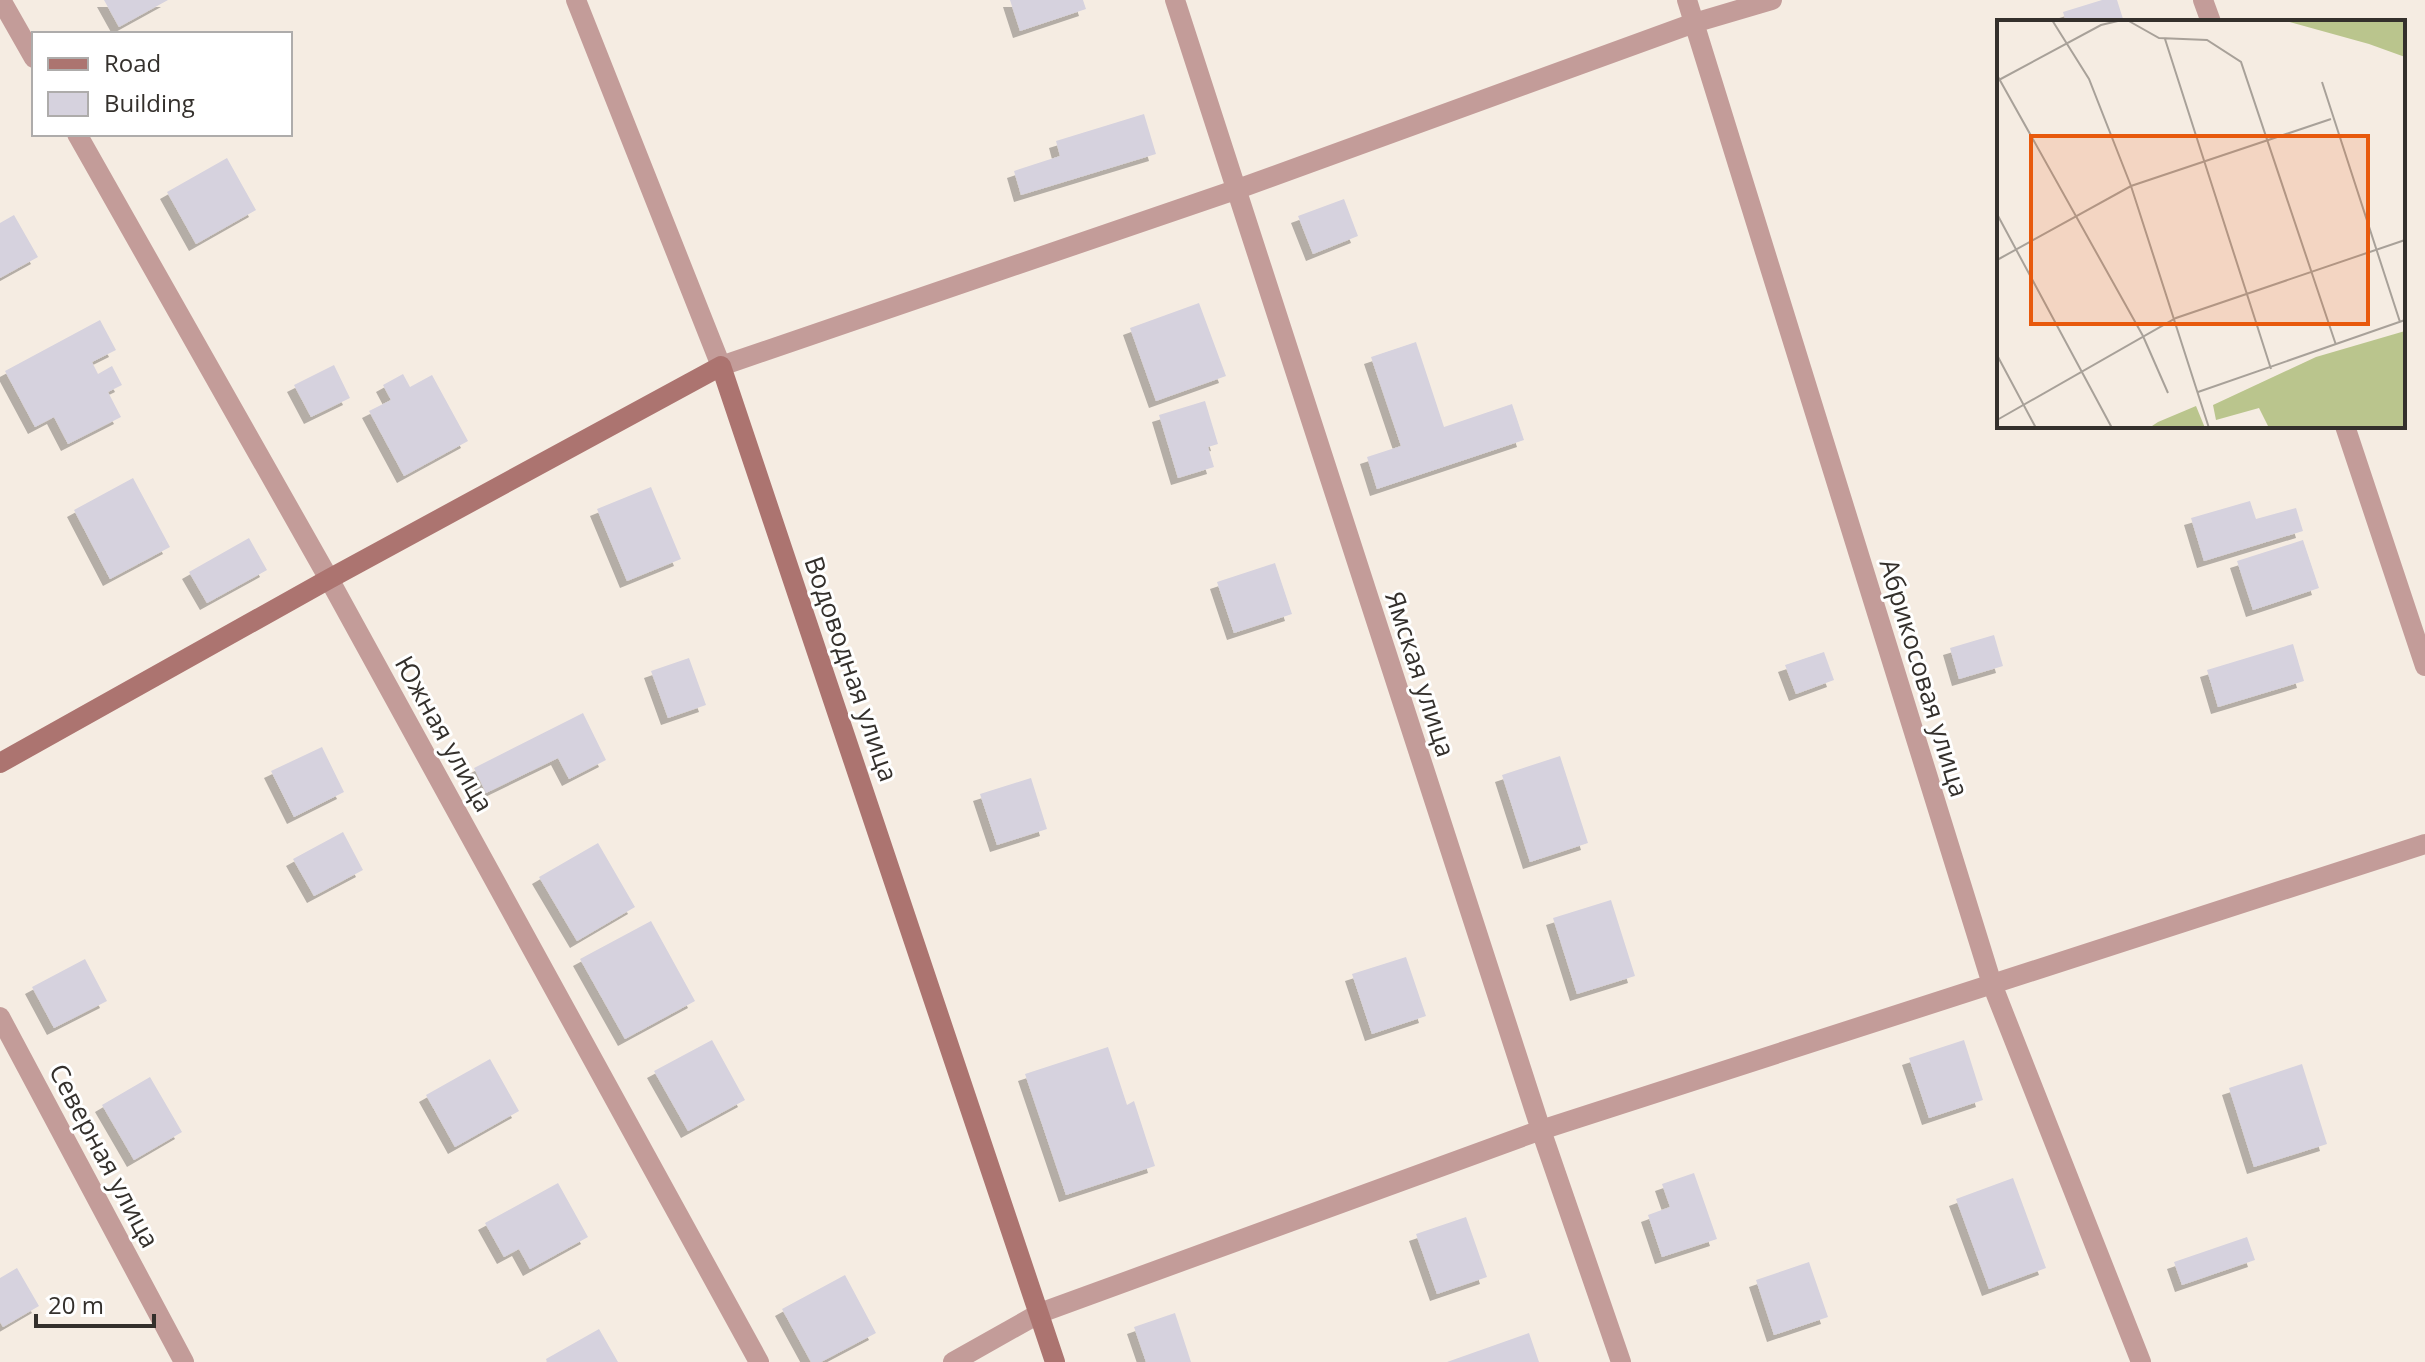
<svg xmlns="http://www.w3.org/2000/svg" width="2425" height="1362" font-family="'Open Sans',sans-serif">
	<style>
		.building { fill: #d6d2de; filter: url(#shadow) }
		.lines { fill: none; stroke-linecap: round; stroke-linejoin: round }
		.street { stroke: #c39c99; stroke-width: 20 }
		.secondary { stroke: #ac7470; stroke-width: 20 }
		.labels { text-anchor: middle; stroke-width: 6; stroke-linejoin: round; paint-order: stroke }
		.street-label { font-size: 26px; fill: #34302c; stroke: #fff }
		.inset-road { fill: none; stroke: #a8a199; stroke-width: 2 }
		.view { fill: #e8590c; fill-opacity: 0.15; stroke: #e8590c; stroke-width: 4 }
		.inset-edge { fill: none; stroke: #34302c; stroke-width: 4 }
	</style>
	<defs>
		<filter id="shadow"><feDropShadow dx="-7" dy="7" stdDeviation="0" flood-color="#0004"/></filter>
	</defs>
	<rect width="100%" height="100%" fill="#f5ece2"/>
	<path class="building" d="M104 0H168L119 27Z
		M1010 0H1083L1086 9 1020 31Z
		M2102 0H2117L2124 22H2066L2063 12Z
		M1144 114 1156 154 1021 195 1014 171 1060 156 1056 141Z
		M227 158 256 210 196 244 167 192Z
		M1344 199 1358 236 1313 254 1298 216Z
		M14 215 38 257 0 278V223Z
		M1199 303 1226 376 1156 401 1130 328Z
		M100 320 116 350 92 362 98 374 112 366 122 385 108 392 121 417 68 444 54 417 35 427 5 371Z
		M1416 342 1444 427 1512 404 1524 440 1377 489 1367 457 1401 446 1371 357Z
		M334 365 350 398 311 417 294 385Z
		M403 374 410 387 432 375 468 441 404 476 369 411 391 400 383 385Z
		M1205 401 1218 444 1208 447 1214 467 1178 478 1159 415Z
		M133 478 170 547 110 579 74 510Z
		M651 487 681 559 627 581 597 509Z
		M2250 501 2256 519 2296 508 2303 531 2204 561 2191 518Z
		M249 538 267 570 207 603 189 572Z
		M2303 540 2319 588 2253 610 2237 561Z
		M1275 563 1292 614 1234 633 1217 582Z
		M1994 635 2003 666 1959 679 1950 648Z
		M2293 644 2304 681 2218 707 2207 670Z
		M1824 652 1834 680 1796 694 1785 665Z
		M689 658 706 705 668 718 651 671Z
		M583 713 606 760 569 779 558 758 486 793 474 768Z
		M322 747 344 792 294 817 271 771Z
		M1560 756 1588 843 1530 862 1502 775Z
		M1031 778 1047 829 997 845 980 794Z
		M343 832 363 870 314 896 293 859Z
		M598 843 635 907 577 941 539 877Z
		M1611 900 1635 976 1577 994 1553 918Z
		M651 921 695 1001 625 1039 580 959Z
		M1406 957 1426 1016 1372 1034 1352 974Z
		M85 959 107 1001 54 1028 32 987Z
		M712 1040 745 1100 688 1131 654 1071Z
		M1964 1040 1983 1100 1929 1118 1909 1058Z
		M1108 1047 1127 1105 1134 1101 1155 1166 1066 1195 1025 1074Z
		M490 1059 519 1111 455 1147 426 1095Z
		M2302 1064 2327 1144 2254 1167 2229 1088Z
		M150 1077 182 1132 134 1160 102 1105Z
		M1694 1173 1717 1239 1662 1257 1648 1215 1670 1207 1662 1184Z
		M2013 1178 2046 1268 1989 1289 1956 1199Z
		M558 1183 588 1237 530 1269 519 1249 504 1257 485 1223Z
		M1466 1217 1487 1277 1437 1294 1416 1234Z
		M2247 1237 2255 1260 2182 1285 2174 1262Z
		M1809 1262 1828 1317 1774 1335 1756 1280Z
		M17 1268 39 1306 3 1327 0 1322V1278Z
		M845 1275 876 1333 821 1362H811L782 1309Z
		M1175 1313 1191 1362H1146L1134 1327Z
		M599 1329 618 1362H547L546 1359Z
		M1529 1333 1539 1362H1447Z"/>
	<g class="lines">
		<path class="street" d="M1 0 34 58
			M576 0 721 366 1235 190 1694 23 1772 0
			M1175 0 1541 1130 1621 1362
			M1687 0 1992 984 2141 1362
			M2203 0 2211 22
			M77 134 329 579 759 1362
			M2345 426 2425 666
			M0 1017 184 1362
			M953 1362 1040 1313 1541 1130 2425 844"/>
		<path class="secondary" d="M0 763 329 579 721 366 1055 1362"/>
	</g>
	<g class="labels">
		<g class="street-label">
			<text transform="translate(851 669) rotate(71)" y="9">Водоводная улица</text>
			<text transform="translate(1420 674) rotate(72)" y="9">Ямская улица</text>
			<text transform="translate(1924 678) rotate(73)" y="9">Абрикосовая улица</text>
			<text transform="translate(444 734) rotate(61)" y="9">Южная улица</text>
			<text transform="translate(104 1156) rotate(62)" y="9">Северная улица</text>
		</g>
	</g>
	<g transform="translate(1997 20)">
		<rect width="408" height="408" fill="#f5ece2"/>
		<path d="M285 0H408V37L372 24ZM408 311V408H272L262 388 219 400 216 385 319 337ZM199 386 208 408H152L161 402Z" fill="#bac58d"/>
		<path class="inset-road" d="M55 0 92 59 134 166 212 408M130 0 162 18 210 20 244 42 339 325M168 19 274 349M0 55 146 316 171 373M0 61 104 5 125 0M325 62 403 302M0 194 115 408M0 240 134 166 334 99M0 335 39 408M201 372 408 300M0 400 179 298 408 220"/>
		<path class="view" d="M34 116H371V304H34Z"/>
		<rect width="408" height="408" class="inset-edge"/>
	</g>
	<rect x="32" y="32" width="260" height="104" fill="#ffffff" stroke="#aeacab" stroke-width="2"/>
	<rect x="48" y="58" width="40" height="12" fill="#ac7470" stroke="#aeacab" stroke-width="2"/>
	<text x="104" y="72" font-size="24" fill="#34302c">Road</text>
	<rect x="48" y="92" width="40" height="24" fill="#d6d2de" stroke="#aeacab" stroke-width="2"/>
	<text x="104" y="112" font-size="24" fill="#34302c">Building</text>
	<path d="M36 1314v12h118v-12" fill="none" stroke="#34302c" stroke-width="4"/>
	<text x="48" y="1314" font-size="24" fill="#34302c" stroke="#ffffff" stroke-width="6" paint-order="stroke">20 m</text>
</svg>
